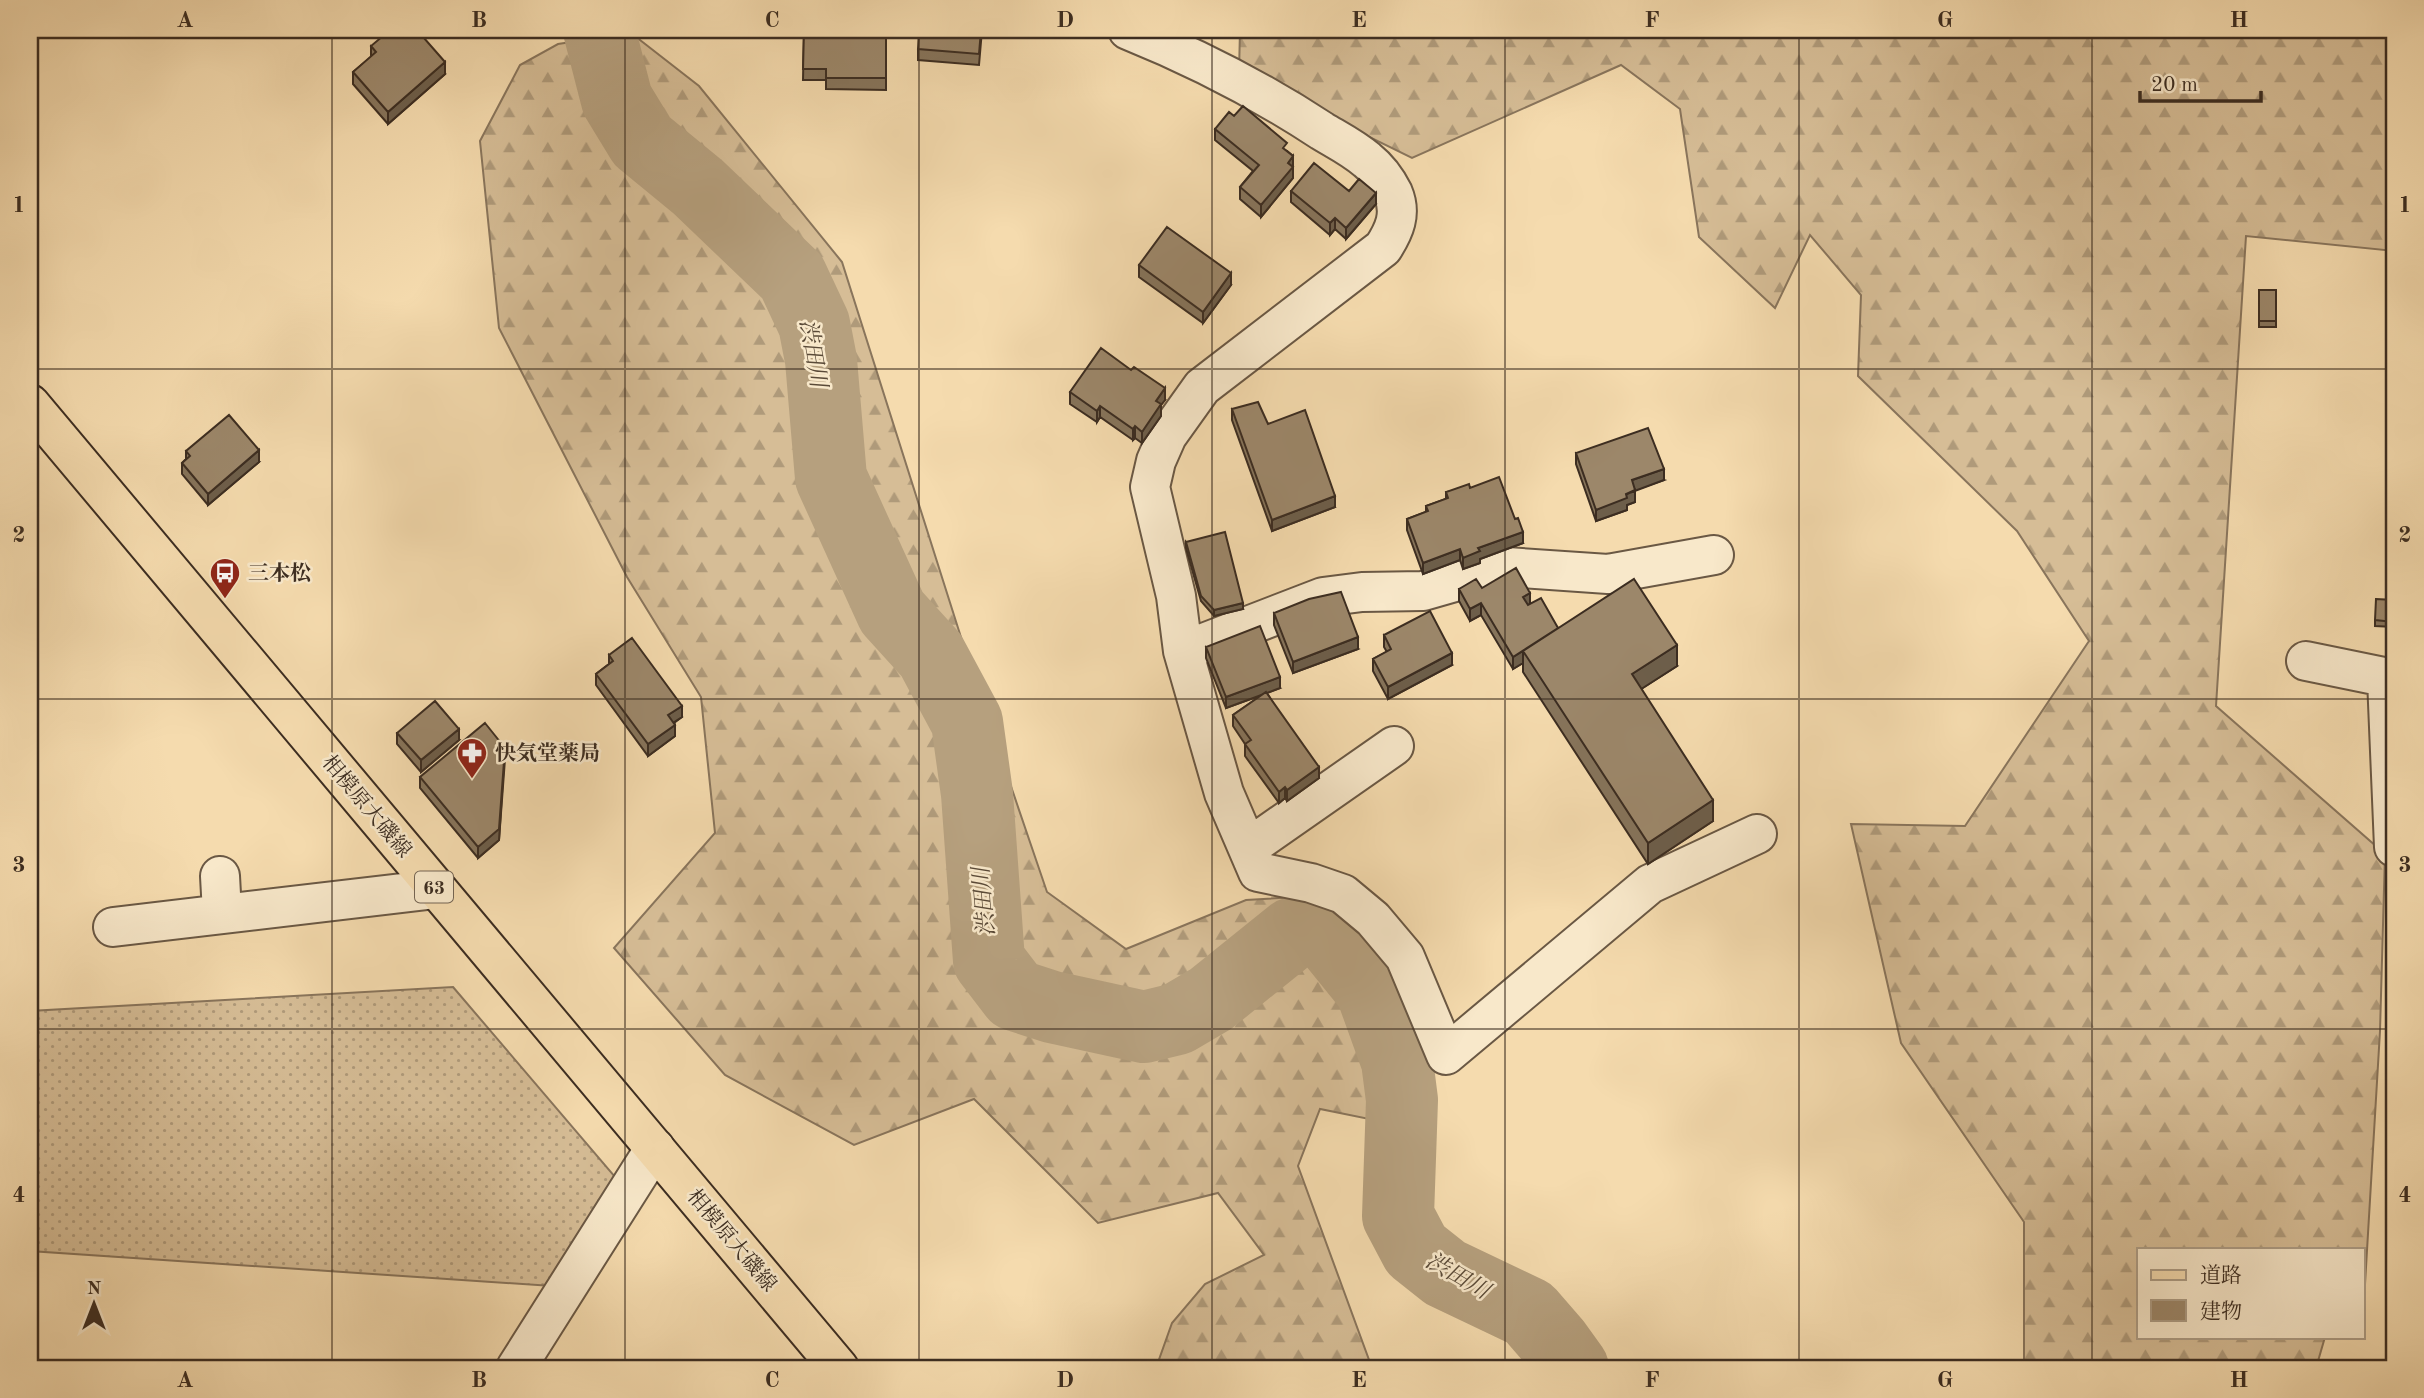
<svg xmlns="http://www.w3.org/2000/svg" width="2424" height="1398" font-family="'Old Standard TT','Noto Serif JP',serif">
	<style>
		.grass { fill: url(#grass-dots); stroke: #89755c; stroke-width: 2 }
		.forest { fill: url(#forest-firs); stroke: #89755c; stroke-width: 2 }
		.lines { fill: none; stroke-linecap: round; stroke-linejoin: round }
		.river { stroke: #b6a07e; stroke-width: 72 }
		.minor-casing { stroke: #6a5844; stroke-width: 42 }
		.major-casing { stroke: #3c2d21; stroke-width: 42 }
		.minor { stroke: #f8e8ca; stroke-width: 38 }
		.major { stroke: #f5dbae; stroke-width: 38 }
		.wall { fill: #86745b; stroke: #3c2d21; stroke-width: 2 }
		.shaded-wall { fill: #6d5e4a; stroke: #3c2d21; stroke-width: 2 }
		.building { fill: #9c876a; stroke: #3c2d21; stroke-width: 2 }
		.grid { fill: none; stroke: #3c2d21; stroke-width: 2; stroke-opacity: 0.55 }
		.labels { text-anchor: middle; stroke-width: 5; stroke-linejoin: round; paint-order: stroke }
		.shield { fill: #f8e8ca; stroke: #746554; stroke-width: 2 }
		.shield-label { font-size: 19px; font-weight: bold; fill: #3c2d21 }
		.poi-label { font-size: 21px; font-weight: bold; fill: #3c2d21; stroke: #f8e8ca; text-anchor: start }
		.street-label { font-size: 21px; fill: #3c2d21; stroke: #f8e8ca }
		.water-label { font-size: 23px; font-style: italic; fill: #5a4a38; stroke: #f8e8ca }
		.neatline { fill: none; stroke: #3c2d21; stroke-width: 2.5 }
		.grid-label { font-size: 23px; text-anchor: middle; font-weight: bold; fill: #3c2d21 }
	</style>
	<defs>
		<pattern id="grass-dots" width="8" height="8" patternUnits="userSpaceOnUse" patternTransform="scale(1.75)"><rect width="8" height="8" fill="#d6bd96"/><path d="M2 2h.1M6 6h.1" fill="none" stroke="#af9a7a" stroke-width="1.8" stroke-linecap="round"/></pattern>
		<pattern id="forest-firs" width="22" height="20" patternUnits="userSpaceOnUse" patternTransform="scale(1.75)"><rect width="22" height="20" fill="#d6bd96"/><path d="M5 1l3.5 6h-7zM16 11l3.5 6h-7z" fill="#af9a7a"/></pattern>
	</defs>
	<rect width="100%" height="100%" fill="#f5dbae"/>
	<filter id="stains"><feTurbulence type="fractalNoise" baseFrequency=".00286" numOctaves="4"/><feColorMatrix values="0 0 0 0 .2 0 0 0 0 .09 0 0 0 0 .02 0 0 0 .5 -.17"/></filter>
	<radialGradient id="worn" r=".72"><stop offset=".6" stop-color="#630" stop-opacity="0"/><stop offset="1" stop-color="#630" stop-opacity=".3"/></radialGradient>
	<path class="grass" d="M453 987 616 1178 552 1286 30 1251V1011Z"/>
	<path class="forest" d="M1240 30H2394V251L2246 236 2216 706 2385 854 2380 1031 2363 1318V1249H2139V1337H2325L2316 1368H2024V1222L1901 1043 1851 824 1965 826 2089 641 2017 531 1858 376 1861 295 1810 235 1775 308 1699 237 1680 109 1621 65 1412 158 1239 73Z
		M631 33 699 86 842 262 972 672 1047 892 1126 949 1246 900 1313 896 1367 932 1406 1001 1420 1056 1369 1119 1320 1109 1298 1166 1372 1368H1156L1172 1323 1205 1284 1264 1255 1218 1193 1098 1223 974 1099 854 1145 725 1075 614 948 715 833 701 697 627 577 499 328 480 141 520 65 558 44Z"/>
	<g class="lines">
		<path class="river" d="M599 30 617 100 642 141 698 187 792 277 814 324 821 360 831 478 892 612 931 655 967 722 977 794 989 961 1015 995 1052 1007 1144 1027 1177 1019 1211 999 1293 933 1316 927 1333 942 1371 989 1397 1061 1402 1100 1398 1216 1416 1250 1445 1273 1529 1313 1555 1343 1573 1368"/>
		<g class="minor-casing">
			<path id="minor" d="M1128 30C1195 57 1261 91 1322 131 1337 140 1353 148 1367 160 1377 168 1387 181 1393 193 1402 214 1394 231 1383 248L1202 387 1167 436 1156 461 1150 487 1176 596 1183 651 1224 793 1258 872 1311 883 1343 894 1373 919 1405 957 1446 1055 1650 884 1757 834
				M1183 651 1323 597 1362 592 1423 591 1507 567 1608 574 1714 555
				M2306 661 2394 679
				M2387 679 2394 847
				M1248 848 1394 746
				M220 876 222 913
				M113 927 436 889
				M516 1368 655 1148"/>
		</g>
		<g class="major-casing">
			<path id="major" d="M30 404 839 1368"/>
		</g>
		<use href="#minor" class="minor"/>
		<use href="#major" class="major"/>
	</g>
	<path class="wall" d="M804 30H886V90L826 89V80H803Z
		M982 30 979 65 918 60V49Z
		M371 46 445 74 388 124 353 84V72L371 57Z
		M1215 129 1287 151 1293 156V178L1261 217 1240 199V187L1253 171 1215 140Z
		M1291 191H1349L1376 204 1346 239 1335 229 1330 235 1291 202Z
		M1139 265 1231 285 1203 323 1139 277Z
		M2259 290H2276V327H2259Z
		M1070 392 1165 400 1161 405V416L1142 443 1135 438 1133 440 1100 417 1097 422 1070 404Z
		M1232 409 1268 424 1335 507 1272 531 1232 420Z
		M186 451 259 462 208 505 182 474V463L186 459Z
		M1576 453 1664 480 1635 490V502L1627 505V510L1596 521 1576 464Z
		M1470 488 1523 543 1480 559V563L1463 569 1460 560 1423 574 1407 530V519L1426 512V506L1446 499V492Z
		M1186 542 1243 609 1214 616 1201 601 1186 548Z
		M1482 588 1530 604 1558 628 1677 666 1641 689 1713 821 1648 864 1523 672V663L1513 669 1481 615 1470 621 1459 601V589Z
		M2394 600V627L2375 626V620Z
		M1274 613 1358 649 1293 673 1274 625Z
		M1384 635 1452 665 1388 699 1373 671V659L1387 652 1384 647Z
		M1206 647 1280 688 1267 693 1319 778 1287 801 1285 798 1279 803 1245 756V744L1233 726V715L1262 695 1226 708 1206 658Z
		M609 655 682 717 674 723 675 736 648 756 596 685V674L609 664Z
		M397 733 459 740 421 772 397 744Z
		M505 759 499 840 478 858 420 788V777Z"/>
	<path class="shaded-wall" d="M445 62V74L388 124V112Z
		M34 89V100L30 108V97Z
		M1293 156V178L1261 217V205L1288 163Z
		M1376 193V204L1346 239V228Z
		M1335 218V229L1330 235V223Z
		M1231 273V285L1203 323V312Z
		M1165 388V400L1161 405V416L1142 443V432L1156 401Z
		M1100 406V417L1097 422V411Z
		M1135 426V438L1133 440V429Z
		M259 450V462L208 505V494Z
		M1664 469V480L1632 492V480Z
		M1635 490V502L1627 505V510L1596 521V510Z
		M1335 496V507L1272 531V520Z
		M1523 532V543L1480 559V563L1463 569V558L1478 548Z
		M1460 549V560L1423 574V563Z
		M1530 593V604L1523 608V597Z
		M1243 603V609L1214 616V610Z
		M1481 603V615L1470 621V609Z
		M1358 637V649L1293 673V662Z
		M1677 645V666L1632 695V674Z
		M1523 651V663L1513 669V657Z
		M1452 653V665L1388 699V687Z
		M1280 677V688L1226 708V697Z
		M682 706V717L668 726V715Z
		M675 725V736L648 756V744Z
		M459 729V740L421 772V760Z
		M505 748 499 840 478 858V847Z
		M1319 767V778L1287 801V790Z
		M1285 787V798L1279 803V792Z
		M1713 800V821L1648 864V843Z"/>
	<path class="building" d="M390 30H417L445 62 388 112 353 72 376 52 371 46Z
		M804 30H886V78H826V69H803Z
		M919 30H981L979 54 918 49Z
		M30 86 34 89 30 97Z
		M1243 106 1287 143 1283 148 1293 156 1288 163 1293 167 1261 205 1240 187 1259 165 1215 129 1229 112 1234 116Z
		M1314 163 1349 191 1359 179 1376 193 1346 228 1335 218 1330 223 1291 191Z
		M1167 227 1231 273 1203 312 1139 265Z
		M2259 290H2276V321H2259Z
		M1101 348 1131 370 1134 367 1165 388 1156 401 1161 404 1142 432 1135 426 1133 429 1100 406 1097 411 1070 392Z
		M1258 402 1268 424 1305 410 1335 496 1272 520 1232 409Z
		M229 415 259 450 208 494 182 463 190 456 186 451Z
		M1648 428 1664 469 1632 480 1635 490 1626 494 1627 498 1596 510 1576 453Z
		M1499 477 1515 519 1518 518 1523 532 1478 548 1480 551 1463 558 1460 549 1423 563 1407 519 1428 511 1426 506 1448 498 1446 492 1469 484 1470 488Z
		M1225 532 1243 603 1214 610 1201 596 1186 542Z
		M1516 568 1530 593 1523 597 1528 605 1541 598 1558 628 1513 657 1481 603 1470 609 1459 589 1476 579 1482 588Z
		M1634 579 1677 645 1632 674 1713 800 1648 843 1523 651Z
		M1341 592 1358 637 1293 662 1274 613 1309 599Z
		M2376 599 2394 600V622L2375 620Z
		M1430 611 1452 653 1388 687 1373 659 1391 649 1384 635Z
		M1260 626 1280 677 1226 697 1206 647Z
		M632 638 682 706 668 715 675 725 648 744 596 674 613 661 609 655Z
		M1266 692 1319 767 1287 790 1285 787 1279 792 1245 744 1251 740 1233 715Z
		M435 701 459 729 421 760 397 733Z
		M485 723 505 748 499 829 478 847 420 777Z"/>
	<path class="grid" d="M332 30V1368M625 30V1368M919 30V1368M1212 30V1368M1505 30V1368M1799 30V1368M2092 30V1368M30 369H2394M30 699H2394M30 1029H2394"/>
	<defs>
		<g id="bus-pin" transform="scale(1.575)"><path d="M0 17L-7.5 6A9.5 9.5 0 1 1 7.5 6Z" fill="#8f2418" stroke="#f8e8ca"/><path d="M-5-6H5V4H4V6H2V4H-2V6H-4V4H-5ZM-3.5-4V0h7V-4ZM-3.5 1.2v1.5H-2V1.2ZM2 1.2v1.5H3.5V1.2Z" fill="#fff"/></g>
		<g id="pharmacy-pin" transform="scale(1.575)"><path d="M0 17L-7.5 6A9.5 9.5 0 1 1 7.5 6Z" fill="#8f2418" stroke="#f8e8ca"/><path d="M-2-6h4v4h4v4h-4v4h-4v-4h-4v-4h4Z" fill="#fff"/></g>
	</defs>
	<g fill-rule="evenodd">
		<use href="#bus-pin" x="225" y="573"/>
		<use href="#pharmacy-pin" x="472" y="753"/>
	</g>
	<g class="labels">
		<rect class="shield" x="415" y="871.5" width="38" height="31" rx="5"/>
		<g class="shield-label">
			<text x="434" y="894">63</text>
		</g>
		<g class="poi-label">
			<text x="248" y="580">三本松</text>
			<text x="495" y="760">快気堂薬局</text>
		</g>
		<g class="street-label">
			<text transform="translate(367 806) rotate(50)" y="7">相模原大磯線</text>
			<text transform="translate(732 1240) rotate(50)" y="7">相模原大磯線</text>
		</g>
		<g class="water-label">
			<text transform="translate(814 353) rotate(80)" y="8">渋田川</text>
			<text transform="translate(983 902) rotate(-95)" y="8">渋田川</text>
			<text transform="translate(1458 1275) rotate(30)" y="8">渋田川</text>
		</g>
	</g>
	<rect width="2424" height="1398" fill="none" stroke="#f5dbae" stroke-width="77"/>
	<rect x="2137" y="1248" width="228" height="91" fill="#f8e8ca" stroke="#ad9d86" stroke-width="2"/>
	<rect x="2151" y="1270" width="35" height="10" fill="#f5dbae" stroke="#ad9d86" stroke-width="2"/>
	<text x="2200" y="1282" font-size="21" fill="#3c2d21">道路</text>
	<rect x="2151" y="1300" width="35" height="21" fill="#9c876a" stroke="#ad9d86" stroke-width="2"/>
	<text x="2200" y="1318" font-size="21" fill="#3c2d21">建物</text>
	<g transform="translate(94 1304)" stroke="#f8e8ca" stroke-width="5" paint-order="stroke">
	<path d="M0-5L12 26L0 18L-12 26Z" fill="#3c2d21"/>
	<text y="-10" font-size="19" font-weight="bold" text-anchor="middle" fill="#3c2d21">N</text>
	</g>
	<path d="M2140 91v10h121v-10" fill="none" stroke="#3c2d21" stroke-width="3.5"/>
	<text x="2151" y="91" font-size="21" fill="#3c2d21" stroke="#f8e8ca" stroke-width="5" paint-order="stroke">20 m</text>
	<rect x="38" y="38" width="2348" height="1322" class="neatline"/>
	<g class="grid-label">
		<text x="185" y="27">A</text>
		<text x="479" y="27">B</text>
		<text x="772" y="27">C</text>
		<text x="1065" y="27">D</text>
		<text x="1359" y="27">E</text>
		<text x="1652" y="27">F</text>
		<text x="1945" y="27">G</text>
		<text x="2239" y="27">H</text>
		<text x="19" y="212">1</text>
		<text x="2405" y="212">1</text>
		<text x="19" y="542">2</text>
		<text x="2405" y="542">2</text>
		<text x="19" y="872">3</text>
		<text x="2405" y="872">3</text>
		<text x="19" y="1202">4</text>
		<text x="2405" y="1202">4</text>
		<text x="185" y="1387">A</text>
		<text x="479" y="1387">B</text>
		<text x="772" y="1387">C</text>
		<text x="1065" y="1387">D</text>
		<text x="1359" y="1387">E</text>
		<text x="1652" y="1387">F</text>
		<text x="1945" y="1387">G</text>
		<text x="2239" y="1387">H</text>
	</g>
	<rect width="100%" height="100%" filter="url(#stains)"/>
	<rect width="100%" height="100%" fill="url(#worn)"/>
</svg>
